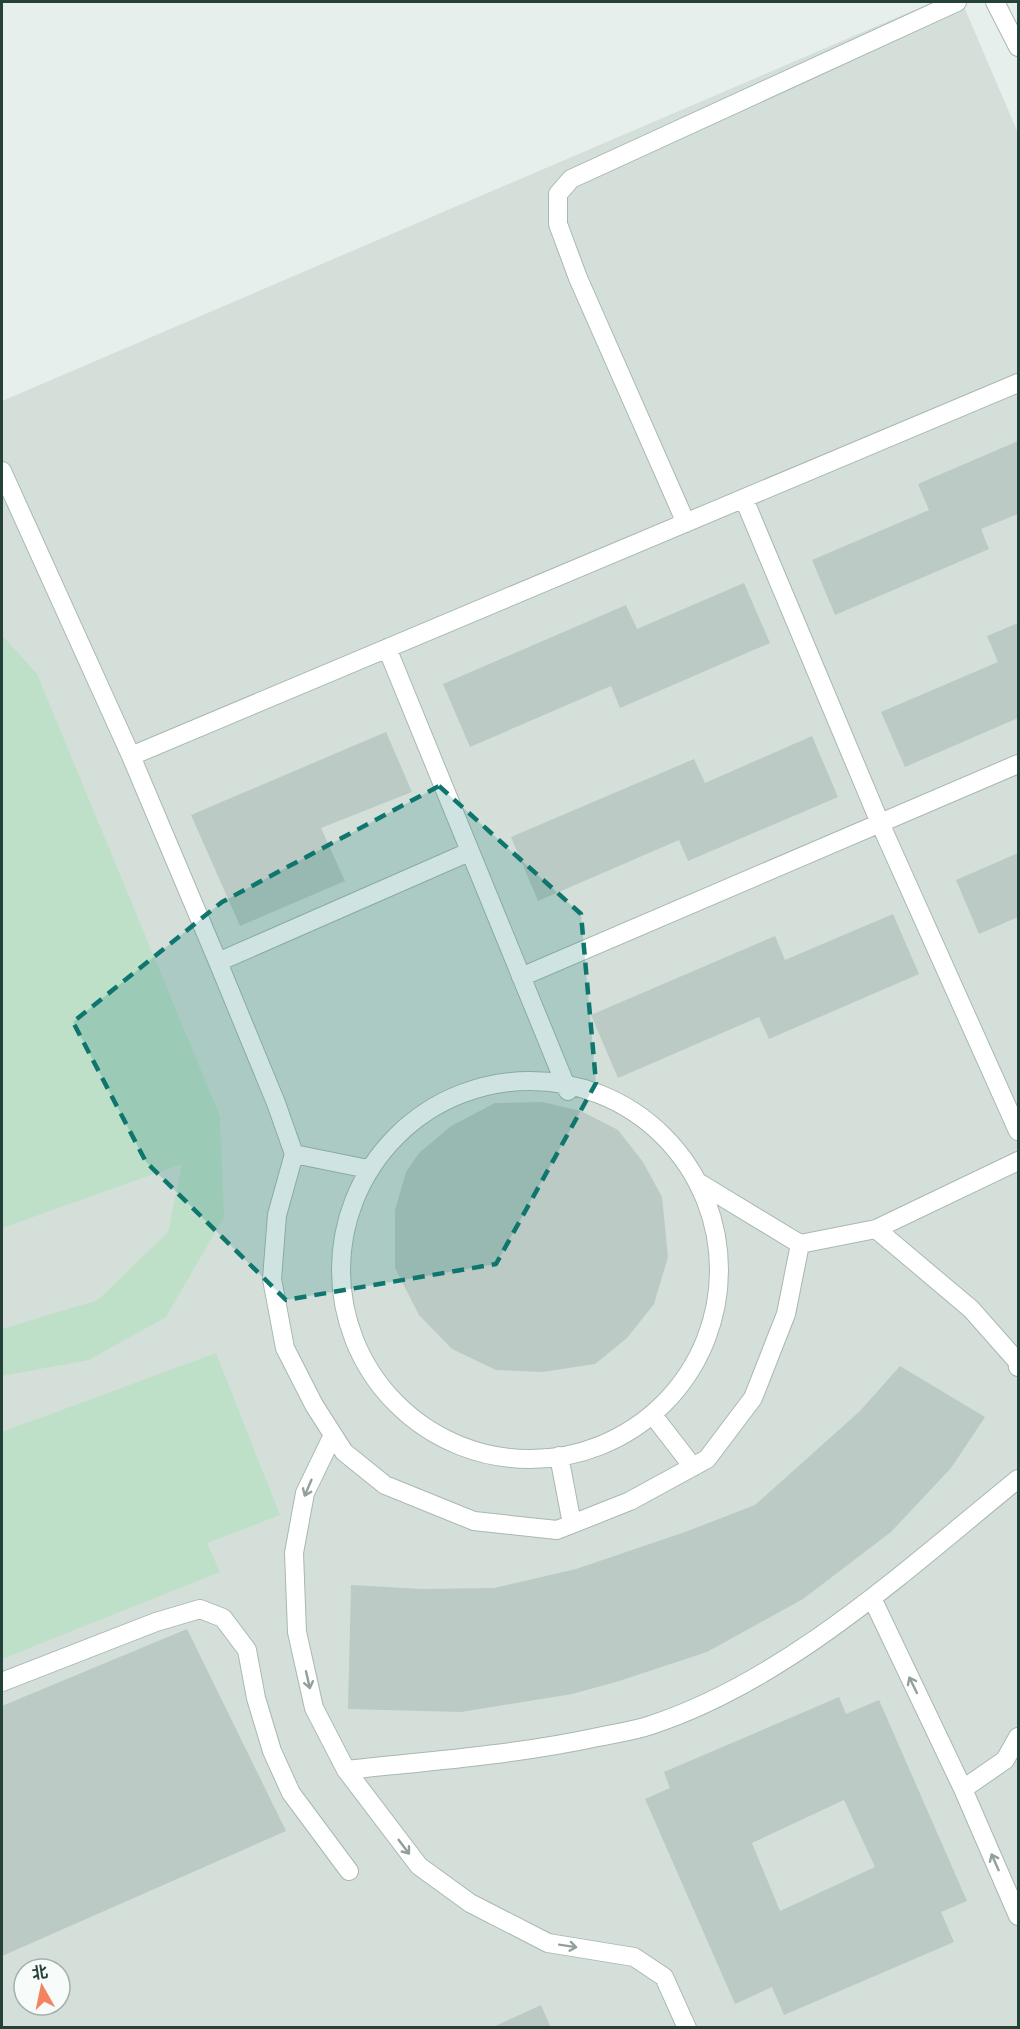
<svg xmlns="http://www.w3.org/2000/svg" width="1020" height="2029" font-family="Signika,'Noto Sans SC',sans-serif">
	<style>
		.built { fill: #d4dfda; fill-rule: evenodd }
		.green { fill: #bfe0c8 }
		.building { fill: #bbcac4; fill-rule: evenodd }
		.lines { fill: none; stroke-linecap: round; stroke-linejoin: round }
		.lane-casing { stroke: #a8b8b2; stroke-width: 20 }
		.street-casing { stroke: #a8b8b2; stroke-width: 20 }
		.lane { stroke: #fff; stroke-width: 18 }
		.street { stroke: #fff; stroke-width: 18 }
		.oneway { stroke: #92a09c }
		.marked { fill: #0f766e; fill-opacity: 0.2; stroke: #0f766e; stroke-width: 4.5; stroke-dasharray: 12 8; stroke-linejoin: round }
	</style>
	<rect width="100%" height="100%" fill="#e6efeb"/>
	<path class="built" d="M933 2H962L1018 133V2027H2V401ZM24 1969H60V2005H24Z"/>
	<path class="green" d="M2 635 37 674 220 1116 224 1217 166 1317 89 1360 2 1376V1329L98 1300 168 1232 182 1164 2 1228Z
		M216 1353 280 1515 207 1543 220 1572 2 1659V1432Z"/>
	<path class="building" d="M1018 441V514L981 529 989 549 835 615 812 560 929 510 918 484Z
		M744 583 770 643 620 708 611 686 470 747 443 684 626 605 637 629Z
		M1018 623V718L905 767 881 712 998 662 987 636Z
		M386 732 412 792 321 828 345 881 240 926 191 815Z
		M812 736 838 797 688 861 679 840 538 901 511 837 694 759 705 783Z
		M1018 853V917L979 934 956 880Z
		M893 914 919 974 769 1039 759 1017 618 1078 591 1015 775 936 785 960Z
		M542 1102 581 1111 618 1130 643 1162 662 1197 668 1257 654 1304 627 1338 595 1364 542 1372 496 1370 452 1349 419 1315 395 1268V1210L406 1172 419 1153 451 1126 495 1103Z
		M900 1366 985 1417 951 1468 891 1532 803 1599 707 1652 616 1682 572 1694 461 1712 348 1709 351 1585 422 1589 494 1588 576 1569 685 1532 755 1505 860 1411Z
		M187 1629 286 1831 2 1956V1706Z
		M839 1697 846 1714 879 1700 967 1901 941 1912 954 1942 784 2015 772 1987 735 2004 645 1799 670 1788 664 1772ZM844 1800 875 1867 780 1911 752 1843Z
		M541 2005 551 2028H491Z"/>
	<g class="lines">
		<g class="lane-casing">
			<path id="lane" d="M2 471 131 756 218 962 276 1103 294 1154 277 1215 272 1279 285 1348 314 1405 344 1452 385 1485 474 1521 557 1530 630 1501 707 1459 753 1398 786 1314 800 1244 876 1229 971 1309 1017 1361 1018 1367
				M744 499 880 823 1018 1131
				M686 523 578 278 558 224V194L571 179 957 2
				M387 648 568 1091
				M131 756 1018 383
				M218 962 469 852
				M521 977 1018 764
				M341 1270a189 189 0 1 1 378 0a189 189 0 1 1-378 0Z
				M294 1154 368 1169
				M701 1184 800 1244
				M876 1229 1018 1161
				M652 1414 693 1467
				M333 1435 305 1493 294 1553 297 1632 314 1708 346 1770 419 1866 470 1903 548 1943 634 1957 664 1977 687 2028
				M559 1456 572 1524
				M872 1598 963 1789 1018 1916
				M2 1682 156 1622 200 1609 223 1618 247 1650 256 1698 272 1751 291 1793 349 1871
				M346 1770C430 1761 515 1755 598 1737 616 1733 634 1731 651 1725 788 1680 908 1568 1018 1479
				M963 1789 1005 1760 1018 1737"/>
		</g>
		<g class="street-casing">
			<path id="street" d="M995 2 1018 47"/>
		</g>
		<use href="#lane" class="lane"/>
		<use href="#street" class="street"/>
	</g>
	<defs><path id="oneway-shaft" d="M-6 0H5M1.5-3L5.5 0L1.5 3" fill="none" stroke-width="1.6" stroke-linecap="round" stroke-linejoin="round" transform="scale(1.5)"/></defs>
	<g class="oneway">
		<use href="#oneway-shaft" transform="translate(308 1488) rotate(113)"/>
		<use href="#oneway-shaft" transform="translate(308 1680) rotate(77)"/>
		<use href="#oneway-shaft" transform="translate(913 1685) rotate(-116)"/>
		<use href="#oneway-shaft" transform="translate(404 1847) rotate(53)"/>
		<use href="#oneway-shaft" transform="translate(995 1862) rotate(-114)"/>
		<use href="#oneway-shaft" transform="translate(568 1946) rotate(9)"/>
	</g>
	<path class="marked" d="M439 786 581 914 596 1083 496 1264 286 1300 146 1162 73 1022 222 902Z"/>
	<rect width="1020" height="2029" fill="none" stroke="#24423a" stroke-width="6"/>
	<g transform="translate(42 1987) rotate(351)"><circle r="28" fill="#f7fbf9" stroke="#a3b1ad" stroke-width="1.5"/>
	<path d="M0-4.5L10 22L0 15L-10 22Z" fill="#f4845f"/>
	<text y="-9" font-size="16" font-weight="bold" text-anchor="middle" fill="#24423a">北</text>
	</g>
</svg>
